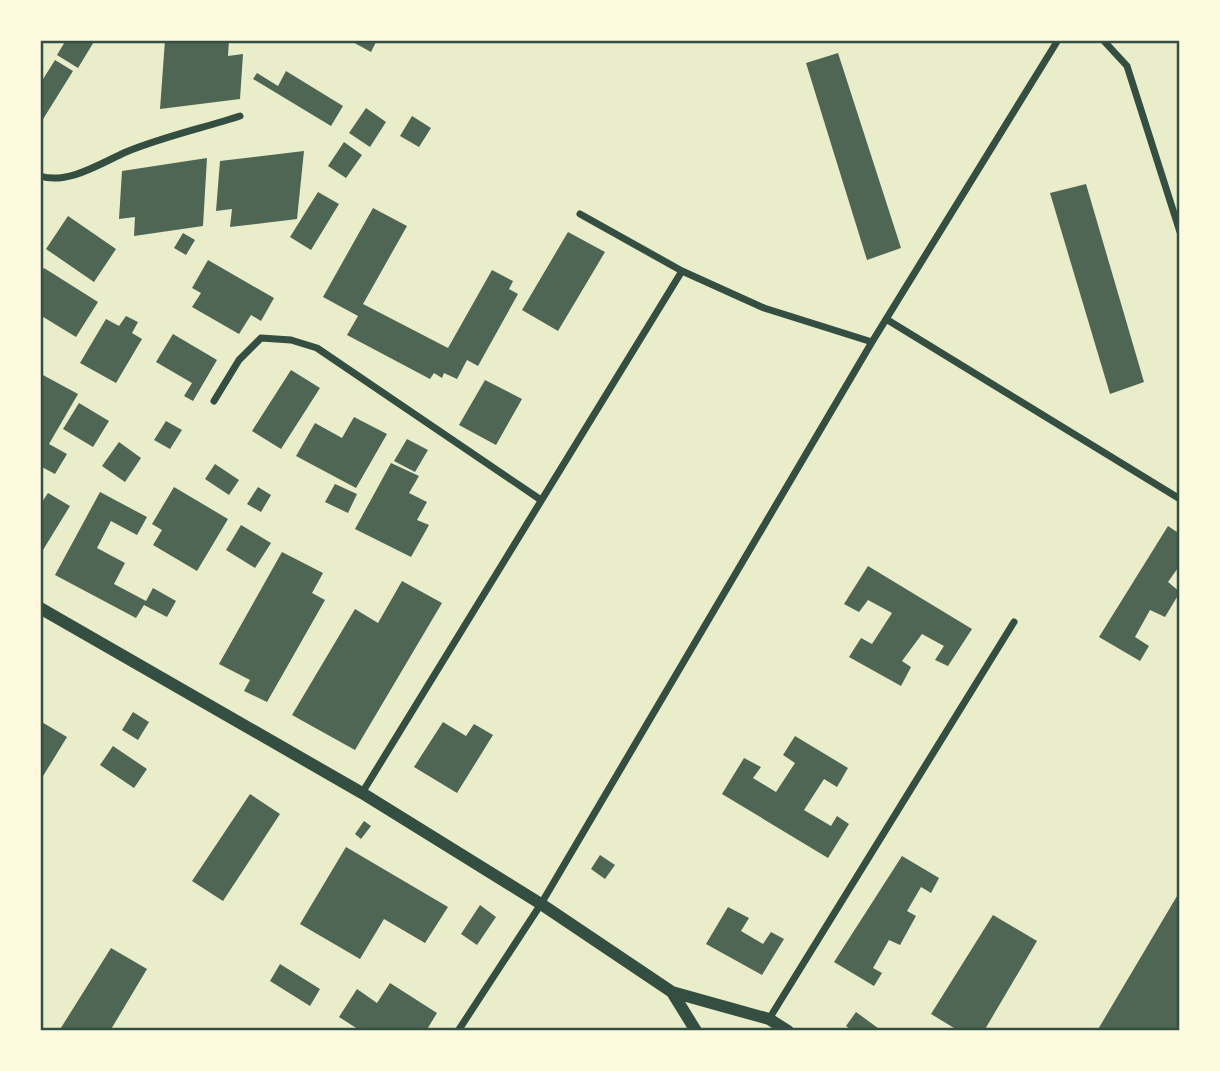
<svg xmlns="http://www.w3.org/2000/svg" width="1220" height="1071" font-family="'Titillium Web',sans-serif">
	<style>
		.building { fill: #4f6655 }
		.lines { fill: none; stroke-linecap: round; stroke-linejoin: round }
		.minor { stroke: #344e41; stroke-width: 7 }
		.tertiary { stroke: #344e41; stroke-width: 12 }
		.neatline { fill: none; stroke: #344e41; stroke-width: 2.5 }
	</style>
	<rect width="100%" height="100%" fill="#e9edc9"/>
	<path class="building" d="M66 40H95L78 68 57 55Z
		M165 40H229L228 56 243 54 240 99 160 109Z
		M349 40H377L371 52Z
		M838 53 901 248 867 260 806 63Z
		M55 60 73 71 40 124V84Z
		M286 71 343 106 331 126 253 79 257 73 278 86Z
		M366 108 386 122 370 147 349 133Z
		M412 116 431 128 419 147 400 136Z
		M344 142 362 155 346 178 328 166Z
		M304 151 297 219 230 227 232 209 216 211 220 161Z
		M207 158 203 226 134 236 135 217 119 219 122 171Z
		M1086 184 1144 382 1110 394 1050 193Z
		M318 192 339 204 311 250 290 237Z
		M373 208 407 226 363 304 448 348 492 270 513 281 509 289 518 294 478 366 467 360 457 379 444 373 442 378 434 373 430 379 347 335 358 316 323 297Z
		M68 216 116 249 94 282 46 249Z
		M568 232 605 252 558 331 522 310Z
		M183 233 195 240 186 255 174 248Z
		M208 260 274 298 261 321 251 315 239 334 192 307 201 293 192 288Z
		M44 268 98 302 76 337 40 315V274Z
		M126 316 138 322 132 333 142 339 116 383 80 363 106 319 119 326Z
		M173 334 217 360 193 401 184 396 192 383 156 362Z
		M291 370 320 388 281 449 252 431Z
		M41 374 78 394 49 444 67 454 55 474 40 466Z
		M485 380 522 399 496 445 459 425Z
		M79 403 109 421 93 447 63 429Z
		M354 417 387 434 356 488 296 456 315 423 342 438Z
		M166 421 182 430 170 449 154 440Z
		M407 439 428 450 415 472 394 461Z
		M119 442 141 458 125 482 102 466Z
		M391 463 419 476 409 493 427 502 417 520 429 525 411 557 355 529Z
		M215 464 239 480 229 495 205 479Z
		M335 484 357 494 348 513 325 502Z
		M174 487 228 519 197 571 153 545 162 530 152 524Z
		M258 487 271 495 261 512 247 504Z
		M100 492 147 517 137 535 111 521 97 548 125 563 114 584 146 601 153 588 176 601 167 617 144 605 136 618 55 575Z
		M48 493 70 506 43 550 40 548V505Z
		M241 525 271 543 255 568 226 550Z
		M1168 526 1180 534V565L1168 582 1180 592 1165 617 1150 610 1135 637 1149 646 1140 661 1099 637Z
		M282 552 323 573 312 593 325 600 267 702 244 691 250 680 219 664Z
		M868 566 972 629 948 666 935 660 944 646 922 634 902 661 911 667 901 686 849 657 861 638 872 644 892 613 868 600 859 612 844 604Z
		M402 581 442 603 355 750 292 715 355 609 378 623Z
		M133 712 149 722 138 740 122 730Z
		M40 721 67 737 40 781Z
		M443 722 466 736 474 724 493 735 457 793 414 767Z
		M795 736 848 768 837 787 824 779 804 810 831 826 837 816 849 824 828 858 722 794 744 758 761 767 753 778 776 792 795 763 783 755Z
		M113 746 147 769 134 788 100 765Z
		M250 794 280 814 223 901 192 881Z
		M364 821 371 826 361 839 355 834Z
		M346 847 448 907 425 943 384 919 360 959 300 924Z
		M600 855 615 865 605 879 591 869Z
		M902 856 939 878 931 893 921 887 907 911 916 916 900 945 889 940 873 968 882 973 874 986 834 962Z
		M1180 891V1031H1097Z
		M480 905 496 917 477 945 461 934Z
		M728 907 749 918 741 931 763 944 771 932 784 939 762 975 706 944Z
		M993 915 1037 941 984 1031H959L931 1014Z
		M111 948 147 969 110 1031H59Z
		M280 964 320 989 310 1006 270 981Z
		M390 983 437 1013 426 1031H361L339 1017 357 989 377 1003Z
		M856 1012 882 1031H853L846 1026Z"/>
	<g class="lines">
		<path class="minor" d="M1103 40 1127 66 1180 232
			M40 176C68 185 101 163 126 152 162 137 203 128 240 116
			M580 214 682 271 764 308 872 342
			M886 319 1180 499
			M214 401 239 360 261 338 291 340 317 348 541 500
			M362 793 682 271
			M769 1019 1014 622
			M458 1031 541 904 872 342 1058 40"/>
		<path class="tertiary" d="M40 608 362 793 541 904 672 992 769 1019 788 1031
			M672 992 696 1031"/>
	</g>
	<rect width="1220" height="1071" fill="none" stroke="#fefae0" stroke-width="84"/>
	<rect x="42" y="42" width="1136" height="987" class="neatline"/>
</svg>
